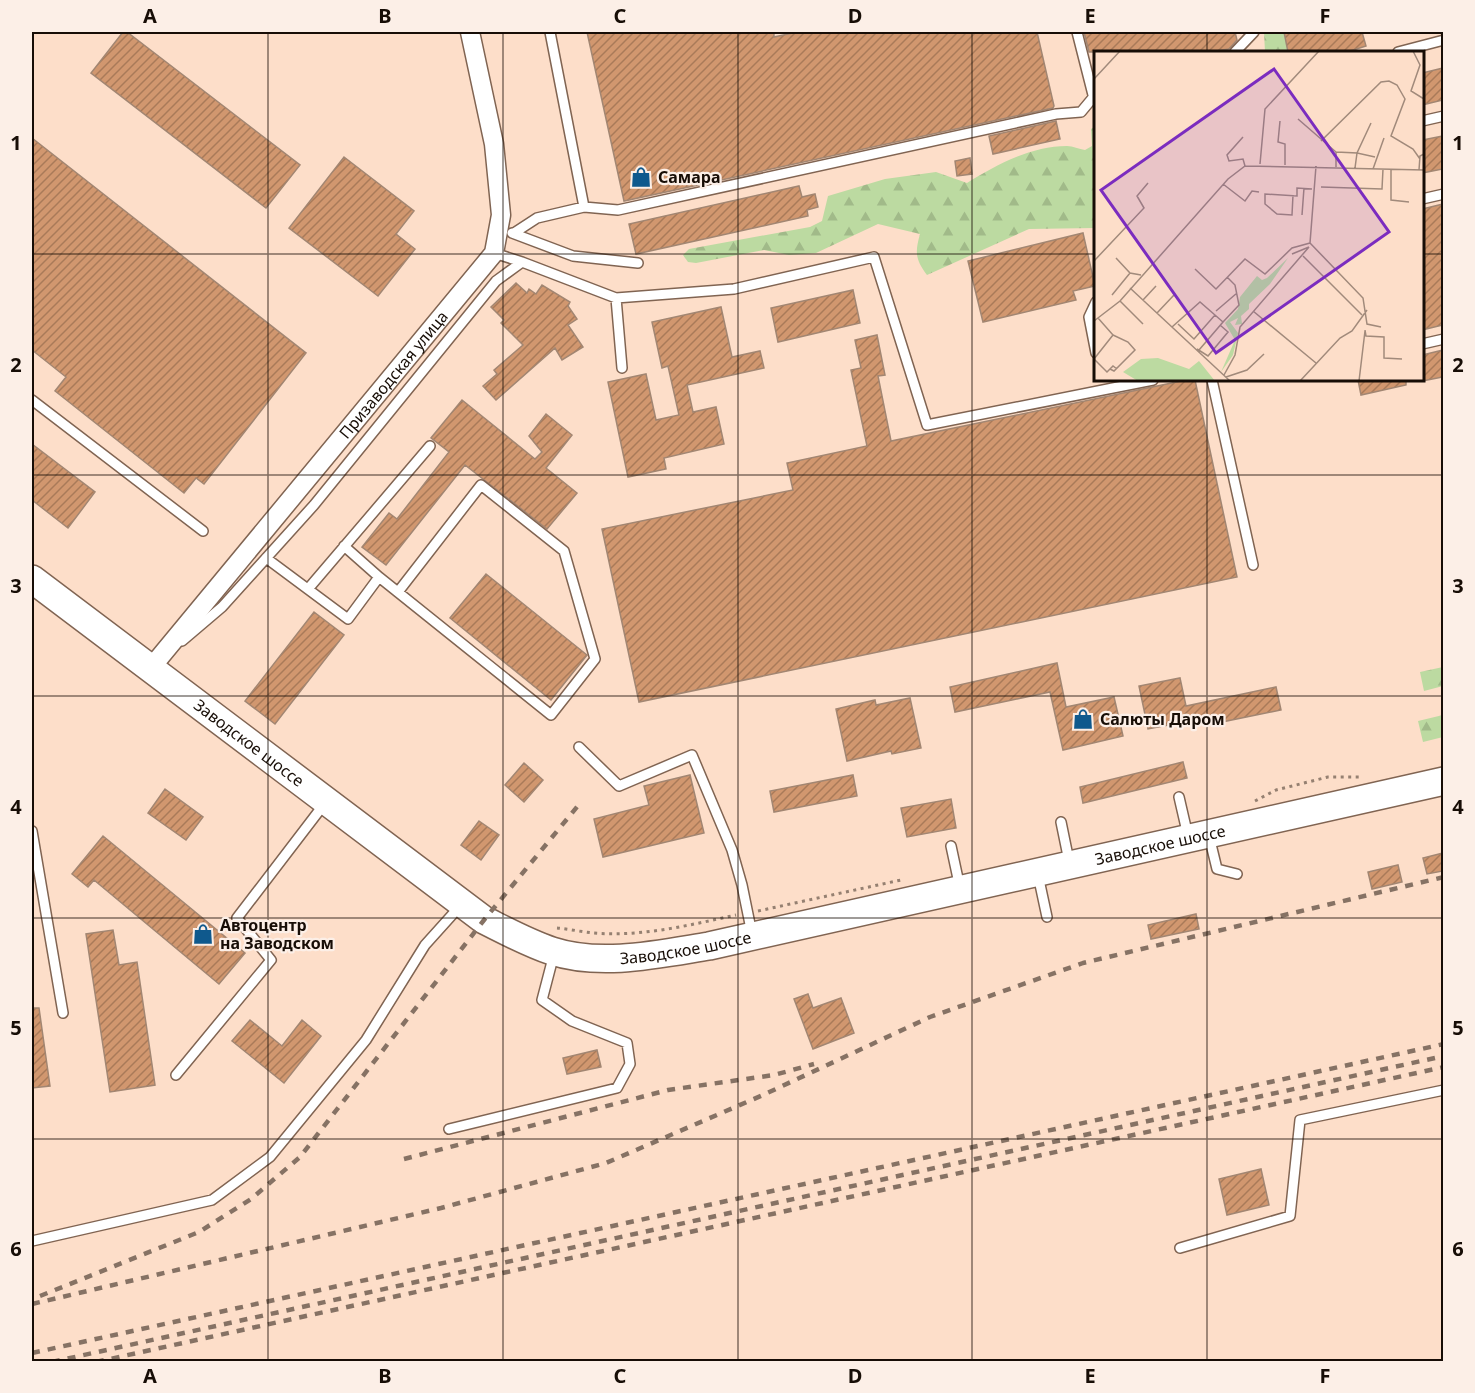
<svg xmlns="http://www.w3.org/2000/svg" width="1475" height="1393" font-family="'Noto Sans',sans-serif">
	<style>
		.forest { fill: url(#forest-firs) }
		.building { fill: url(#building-hatch); stroke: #a28672; stroke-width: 1.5 }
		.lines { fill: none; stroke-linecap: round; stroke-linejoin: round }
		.lane-casing { stroke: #806452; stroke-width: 12 }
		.street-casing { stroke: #806452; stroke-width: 21 }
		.primary-casing { stroke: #806452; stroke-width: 30 }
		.path { stroke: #958071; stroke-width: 3; stroke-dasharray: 3 4.5; stroke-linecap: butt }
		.lane { stroke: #fff; stroke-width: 9 }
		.street { stroke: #fff; stroke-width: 18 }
		.primary { stroke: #fff; stroke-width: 27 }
		.rail { stroke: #867264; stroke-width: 4.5; stroke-dasharray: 8 8; stroke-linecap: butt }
		.grid { fill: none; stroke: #170d06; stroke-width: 1.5; stroke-opacity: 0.55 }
		.labels { text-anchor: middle; stroke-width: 4.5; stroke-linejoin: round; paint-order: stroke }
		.poi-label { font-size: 16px; font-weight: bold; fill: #170d06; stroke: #fcefe7; text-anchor: start }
		.street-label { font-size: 16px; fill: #170d06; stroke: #fcefe7 }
		.inset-road { fill: none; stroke: #a18a7b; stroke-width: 1.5 }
		.view { fill: #7b2cbf; fill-opacity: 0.15; stroke: #7b2cbf; stroke-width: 3 }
		.inset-edge { fill: none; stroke: #170d06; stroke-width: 3 }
		.neatline { fill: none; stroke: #170d06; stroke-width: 2 }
		.grid-label { font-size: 20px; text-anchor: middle; font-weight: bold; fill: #170d06 }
	</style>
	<defs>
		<pattern id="forest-firs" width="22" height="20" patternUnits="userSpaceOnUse" patternTransform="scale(1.5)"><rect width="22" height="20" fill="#bcdaa1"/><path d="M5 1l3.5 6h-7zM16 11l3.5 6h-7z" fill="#a1ba89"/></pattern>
		<pattern id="building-hatch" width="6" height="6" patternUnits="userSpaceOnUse" patternTransform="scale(1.5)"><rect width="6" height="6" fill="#d1976f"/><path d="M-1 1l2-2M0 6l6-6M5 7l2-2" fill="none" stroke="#a97a59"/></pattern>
	</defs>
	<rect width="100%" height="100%" fill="#fddec9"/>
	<path class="forest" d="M1264 32H1300L1305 52H1265Z
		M1095 126V228L1029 229 927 275C915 259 915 252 920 234L878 224 816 253 789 255 764 250 696 263 688 262 683 255 689 249 810 227 822 221 828 196 885 179 936 172 967 183C996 165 1031 146 1067 146 1073 146 1079 149 1085 150L1092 146 1091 129Z
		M1443 667V686L1424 691 1420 672Z
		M1443 715V737L1423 742 1418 721Z"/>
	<path class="building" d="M123 32H127L300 165 266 208 91 73Z
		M587 32H774V37L797 32H1037L1054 106 1053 108 624 201Z
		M1084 32H1235L1237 40 1229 49 1210 52H1089Z
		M1284 32H1362L1366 46 1347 52H1288Z
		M1443 68V100L1422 105V73Z
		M1056 121 1060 139 993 154 989 136Z
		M1443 136V169L1422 173V140Z
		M32 138 306 353 204 484 196 478 184 493 55 391 66 377 32 350Z
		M344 157 414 211 396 234 415 249 378 296 289 228Z
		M970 158 972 174 957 176 955 161Z
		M799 186 802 197 815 194 818 207 807 210 808 216 636 254 629 224Z
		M1443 204V325L1422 330V209Z
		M1083 233 1095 286 1073 291 1076 300 983 322 968 261Z
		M516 283 527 293 529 289 536 294 542 285 570 302 568 306 577 319 568 325 583 347 562 360 555 348 496 400 483 386 497 374 494 370 523 345 501 323 504 320 491 307Z
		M853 290 860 323 778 342 771 308Z
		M721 307 732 357 760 351 764 368 687 385 693 412 716 407 724 444 664 458 666 469 628 477 608 382 646 374 656 420 679 415 668 366 662 368 652 322Z
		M877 335 885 375 878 376 891 441 1186 380H1195L1237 577 639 702 602 529 793 490 787 463 867 446 851 370 861 368 855 340Z
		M1443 350V377L1422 381V355Z
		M1358 380H1406V385L1361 395Z
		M462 400 535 459 542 452 529 436 546 414 572 435 546 468 577 493 547 529 465 465 386 565 362 547 389 513 397 519 449 452 431 438Z
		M32 444 95 492 68 528 32 500Z
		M486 574 587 655 551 700 450 618Z
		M314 612 344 635 275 724 245 701Z
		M1057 663 1066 707 1114 697 1123 736 1063 750 1050 692 955 712 950 687Z
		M1180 678 1186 706 1276 687 1281 710 1212 724 1211 717 1148 729 1139 686Z
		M910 698 921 748 892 754 891 751 847 761 836 709 875 700 876 705Z
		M1183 762 1187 778 1083 803 1080 787Z
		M524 763 543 780 524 802 505 785Z
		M690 775 704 833 603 857 594 819 649 805 644 786Z
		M853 775 857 796 774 812 770 791Z
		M165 789 203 817 186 840 148 813Z
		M951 799 956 828 907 837 901 808Z
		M479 821 499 835 481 860 461 845Z
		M103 836 245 953 219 984 94 880 88 887 72 874Z
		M1443 853V871L1427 874 1423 858Z
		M1398 865 1402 882 1372 889 1368 872Z
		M1196 914 1199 929 1151 939 1148 925Z
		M113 930 119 965 137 962 155 1085 110 1092 86 934Z
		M808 994 813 1008 841 998 854 1033 813 1049 794 999Z
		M32 1008H39L50 1086 32 1088Z
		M250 1020 282 1046 302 1020 321 1036 284 1083 232 1041Z
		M597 1050 601 1067 567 1074 563 1058Z
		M1261 1169 1269 1205 1227 1215 1219 1179Z"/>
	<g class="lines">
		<g class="lane-casing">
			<path id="lane" d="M550 32 584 207
				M1077 32 1093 95
				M1235 52 1254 32
				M1398 52 1444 40
				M1422 121 1444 116
				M1422 199 1444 194
				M512 233 573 256 638 263
				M514 233 537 218 584 207 618 210 1056 114 1081 112 1096 94
				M494 253 522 262 616 298 734 289 874 257 927 425 1153 380
				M616 298 622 368
				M1096 302 1089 317 1096 353
				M1422 344 1444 339
				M1212 380 1253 565
				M32 400 203 531
				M344 546 379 577
				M266 558 348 619 379 577 551 715 595 659 564 551 481 485 398 592
				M308 589 430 446
				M182 641 222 607 314 505 496 281 522 262
				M579 747 619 786 692 755 732 850 742 885 752 934
				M1179 797 1188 836
				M1061 822 1069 861
				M32 831 63 1013
				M1209 836 1217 869 1237 874
				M951 846 960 888
				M1038 875 1047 917
				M176 1075 271 960 237 918 325 803
				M449 1129 617 1088 630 1064 627 1043 572 1021 542 1000 554 954
				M32 1241 212 1200 270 1157 366 1040 425 945 461 905
				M1180 1248 1290 1216 1300 1120 1444 1090"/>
		</g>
		<g class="street-casing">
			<g id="street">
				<path id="s1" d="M150 669 494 253 501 215 494 144 470 32"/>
			</g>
		</g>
		<g class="primary-casing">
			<g id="primary">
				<path id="s2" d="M32 579 484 920C506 931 528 943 552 951 601 967 659 954 709 946L1444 781"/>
			</g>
		</g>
		<path class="path" d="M1255 801 1276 790 1328 777H1361
			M758 911 901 880
			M557 928C569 929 582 932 594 933 642 937 690 925 736 915"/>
		<use href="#lane" class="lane"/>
		<use href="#street" class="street"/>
		<use href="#primary" class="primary"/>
		<path class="rail" d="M404 1159 668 1090 774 1075 814 1064
			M40 1296 199 1232 251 1199 300 1157 484 920 581 802
			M32 1304 441 1208 606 1163 763 1095 930 1017 1083 963 1444 877
			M32 1353 1444 1044
			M52 1362 1444 1056
			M96 1362 1444 1067"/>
	</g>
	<path class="grid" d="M268 32V1362M503 32V1362M738 32V1362M972 32V1362M1207 32V52M32 254H1096M1422 254H1444M1207 380V1362M32 475H1444M32 696H1444M32 918H1444M32 1139H1444"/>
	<defs>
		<g id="shop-bare" transform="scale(1.62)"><path d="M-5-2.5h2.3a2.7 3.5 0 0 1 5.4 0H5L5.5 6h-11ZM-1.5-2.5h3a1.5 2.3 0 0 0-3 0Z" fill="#0f598d" stroke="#fcefe7" stroke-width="2.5" paint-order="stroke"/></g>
	</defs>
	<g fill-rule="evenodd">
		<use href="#shop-bare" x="641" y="177"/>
		<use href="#shop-bare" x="1083" y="719"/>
		<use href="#shop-bare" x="203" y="934"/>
	</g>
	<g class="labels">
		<g class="poi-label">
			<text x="658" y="183">Самара</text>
			<text x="1100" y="725">Салюты Даром</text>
			<text x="220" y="931">Автоцентр<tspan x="220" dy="18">на Заводском</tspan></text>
		</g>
		<g class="street-label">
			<text dy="6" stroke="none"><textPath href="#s1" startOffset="382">Призаводская улица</textPath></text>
			<text dy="6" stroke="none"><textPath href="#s2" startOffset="272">Заводское шоссе</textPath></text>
			<text dy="6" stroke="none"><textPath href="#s2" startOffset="1262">Заводское шоссе</textPath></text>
			<text dy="6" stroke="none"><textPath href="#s2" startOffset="776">Заводское шоссе</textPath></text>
		</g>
	</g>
	<g transform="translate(1094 51)">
		<rect width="330" height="330" fill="#fddec9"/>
		<path d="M194 207 176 233 155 253V258L147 265 148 273 141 274 144 267 136 271 144 282 139 304 127 321 141 289 131 272 144 258 146 246 163 225 168 229 173 227ZM64 307 95 318 105 310 121 330H44L29 321 47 308Z" fill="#bcdaa1"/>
		<path class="inset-road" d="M319 0 326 14 317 40 330 48M0 28 26 0M204 68 242 101V116M186 70 184 91 191 93V114M277 72 263 102 281 106M149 86 133 104 135 110 149 108 151 115M227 90 287 31 295 30 303 34 311 48 297 85 319 98 326 108M242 101 263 102 261 117M166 113 171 58 225 0M222 115 216 192 269 247 273 273 287 276M279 118 290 87M297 118V149L315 151M325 119 326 105 330 103M129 133 151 150 158 140 165 141M227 136 288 138 289 118M199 144 198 164 183 163 171 153V143L203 145V137L218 138M208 164 210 137M198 203 215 196M209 205 268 264M22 207 36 222 47 224M0 210 50 157 43 145 54 132M101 218 122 238 151 208 171 223 198 197 216 192M36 237 136 330M18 244 36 222M49 249 62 235M26 250 49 273M122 260 143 242M159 260 222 312M63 262 80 244M4 267 19 284 0 308 13 321 19 315 23 318M0 270 26 250 134 128 151 115 330 119M129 271 145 254 141 234 133 226M84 273 100 288 121 264M78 276 106 251 129 271 105 299M271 279 272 285 290 286V307L308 308M103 298 114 305 134 281 126 274M16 318 20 320 41 299 34 291 19 284M130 324 141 304 146 276 215 196M132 326 153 319 170 303M206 330 246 287 258 280 273 259M265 330 271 280"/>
		<path class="view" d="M180 18 295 181 122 302 7 139Z"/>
		<rect width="330" height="330" class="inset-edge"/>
	</g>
	<rect width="1475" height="1393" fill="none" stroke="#fcefe7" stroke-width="66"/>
	<rect x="33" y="33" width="1409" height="1327" class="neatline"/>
	<g class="grid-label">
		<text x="150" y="23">A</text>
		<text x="385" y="23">B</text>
		<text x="620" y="23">C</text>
		<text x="855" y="23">D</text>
		<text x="1090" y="23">E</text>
		<text x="1325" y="23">F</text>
		<text x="16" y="150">1</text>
		<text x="1458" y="150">1</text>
		<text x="16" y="372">2</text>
		<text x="1458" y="372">2</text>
		<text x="16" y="593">3</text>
		<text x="1458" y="593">3</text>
		<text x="16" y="814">4</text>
		<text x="1458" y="814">4</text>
		<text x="16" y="1035">5</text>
		<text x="1458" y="1035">5</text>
		<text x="16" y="1256">6</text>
		<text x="1458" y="1256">6</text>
		<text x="150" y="1383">A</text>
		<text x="385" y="1383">B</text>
		<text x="620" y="1383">C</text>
		<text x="855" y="1383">D</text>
		<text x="1090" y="1383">E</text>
		<text x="1325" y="1383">F</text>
	</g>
</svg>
